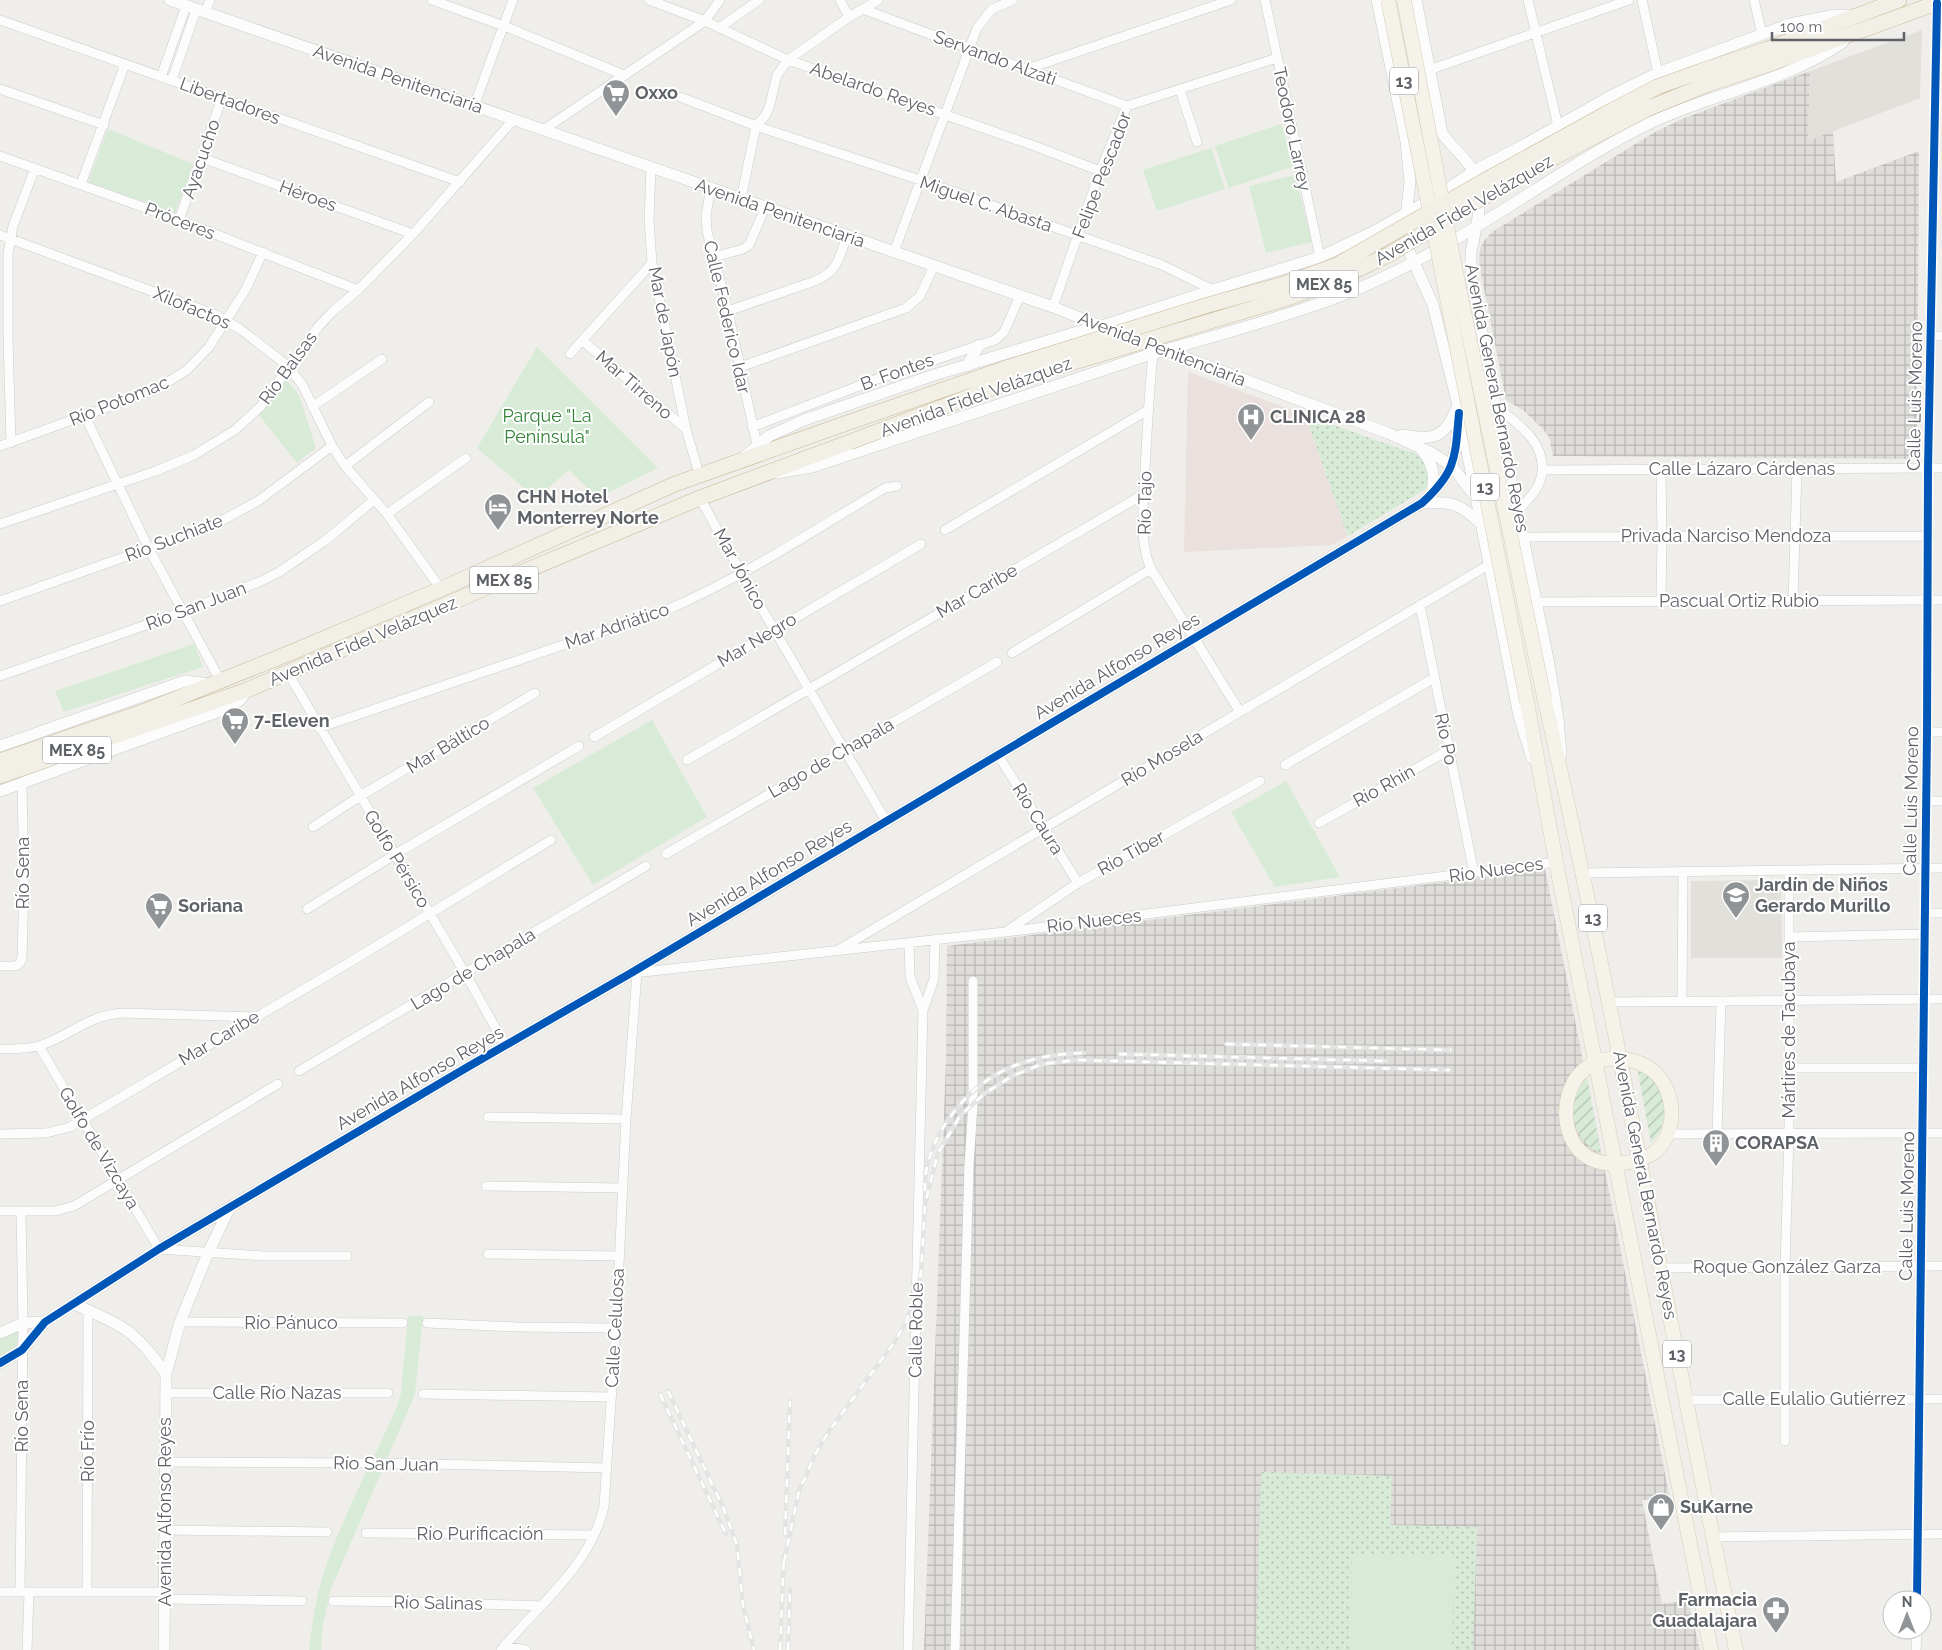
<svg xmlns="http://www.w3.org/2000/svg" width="1942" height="1650" font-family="Raleway,sans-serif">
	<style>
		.industrial { fill: url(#industrial-grid) }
		.education { fill: #e2e0da }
		.medical { fill: #eae0de }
		.grass { fill: url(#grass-dots) }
		.park { fill: #d8ebd6 }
		.garden { fill: url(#garden-furrows) }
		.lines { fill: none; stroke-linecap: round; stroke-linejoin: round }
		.minor-casing { stroke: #cbcccc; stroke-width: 10 }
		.tertiary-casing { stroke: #cbcccc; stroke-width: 12 }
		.primary-casing { stroke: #d7ceb8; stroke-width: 15 }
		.trunk-casing { stroke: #c8b996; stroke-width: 16 }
		.minor { stroke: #fdfcfc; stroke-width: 9 }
		.tertiary { stroke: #fdfcfc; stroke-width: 11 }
		.primary { stroke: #f4f2e9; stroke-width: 14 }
		.trunk { stroke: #f2f0e6; stroke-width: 15 }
		.rail-casing { stroke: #e4e4e4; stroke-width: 4.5 }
		.rail { stroke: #fff; stroke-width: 2.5; stroke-dasharray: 8; stroke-linecap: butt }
		.primary-bridge-casing { stroke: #d7ceb8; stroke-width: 15; stroke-linecap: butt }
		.trunk-bridge-casing { stroke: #c8b996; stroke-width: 16; stroke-linecap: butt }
		.primary-bridge { stroke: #f4f2e9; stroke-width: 14 }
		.trunk-bridge { stroke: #f2f0e6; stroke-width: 15 }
		.cycleway-casing { stroke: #fff; stroke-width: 11 }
		.cycleway { stroke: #0057b8; stroke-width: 8 }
		.labels { text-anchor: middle; stroke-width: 4; stroke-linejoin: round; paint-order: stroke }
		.shield { fill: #fff; stroke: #8f9295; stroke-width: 1 }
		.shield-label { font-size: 16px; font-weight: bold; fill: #5f6368 }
		.street-label { font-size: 18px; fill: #5f6368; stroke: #fff }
		.poi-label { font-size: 18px; font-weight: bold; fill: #5f6368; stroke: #fff; text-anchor: start }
		.park-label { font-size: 18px; fill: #348238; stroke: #fff }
	</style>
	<defs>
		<pattern id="industrial-grid" width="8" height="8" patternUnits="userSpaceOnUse" patternTransform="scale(1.25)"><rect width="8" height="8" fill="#dfddda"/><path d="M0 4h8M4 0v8" fill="none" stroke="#b8b7b5"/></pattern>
		<pattern id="grass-dots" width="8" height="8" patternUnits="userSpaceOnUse" patternTransform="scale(1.25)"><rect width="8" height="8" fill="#d8ebd6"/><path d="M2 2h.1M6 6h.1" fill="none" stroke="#b2c2b1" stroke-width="1.8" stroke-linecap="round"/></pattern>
		<pattern id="garden-furrows" width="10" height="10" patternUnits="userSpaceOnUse" patternTransform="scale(1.25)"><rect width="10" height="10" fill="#d8ebd6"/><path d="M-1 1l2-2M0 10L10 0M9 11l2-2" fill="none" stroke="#b2c2b1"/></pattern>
	</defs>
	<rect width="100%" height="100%" fill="#efeeea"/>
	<path class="industrial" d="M1810 71 1808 140 1833 131 1836 182 1919 151 1917 459 1553 456 1549 437 1542 428 1524 411 1506 400 1479 263 1480 249 1484 241 1492 232 1655 132 1682 119Z
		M1545 869 1670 1499 1642 1500 1662 1604 1688 1600 1700 1650H924L946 1060 947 946Z"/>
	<path class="education" d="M1922 30 1920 98 1808 141 1810 71Z
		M1781 880 1782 958H1691V881Z"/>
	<path class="medical" d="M1188 372 1305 415 1348 536 1332 545 1184 552Z"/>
	<path class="grass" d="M1305 415 1416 454 1424 459 1431 480 1426 489 1348 536Z
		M1261 1472 1392 1476 1390 1525 1477 1527 1473 1650H1256Z"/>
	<path class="park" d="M1281 124 1295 166 1229 188 1215 146Z
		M108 129 193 164 175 213 88 182Z
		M1211 148 1225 189 1157 211 1143 170Z
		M1295 175 1312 242 1266 253 1249 186Z
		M537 347 658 468 598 498 569 470 536 498 477 448Z
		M286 379 299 395 316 448 297 463 258 414Z
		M194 644 203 667 64 712 55 691Z
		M652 720 707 817 593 885 533 788Z
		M1286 781 1340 877 1275 887 1231 812Z
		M408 1316H423L415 1394 330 1591 322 1631 321 1650H309C312 1624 316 1596 324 1572 343 1514 374 1460 398 1404L401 1393Z
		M17 1328 19 1336 16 1348 0 1357V1335Z
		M1352 1554 1454 1556 1452 1650H1350Z"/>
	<path class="garden" d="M1637 1067C1666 1079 1674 1121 1651 1143Z
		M1587 1077 1601 1153C1571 1140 1563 1100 1587 1077Z"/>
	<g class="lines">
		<g class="minor-casing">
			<path id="minor" d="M432 0 504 26 624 75
				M649 0 705 21 788 60 1032 145 1100 171
				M840 0 849 17
				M1265 0 1320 257
				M1528 0 1558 126
				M1642 0 1658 73
				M1754 0 1762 34
				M863 9C951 43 1039 73 1127 106
				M205 13 210 0
				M0 20 460 182
				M719 28 759 0
				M1027 69 1231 0
				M1429 70 1629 0
				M161 77 186 6
				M172 80 196 10
				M0 89 104 125
				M1180 90 1197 142
				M680 97 756 126 920 180 1162 265 1213 290
				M474 106 513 0
				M1127 106 1277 58
				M543 130 705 21 720 0
				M0 156 179 220 358 290
				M202 158 413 234
				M651 167 649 220 652 263 686 429 699 474
				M81 184 125 64
				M711 188 706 215 707 231 728 311 757 445
				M741 199 756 126 765 116 769 108 777 75 788 60 849 17 878 0
				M179 220 222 98
				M0 235 216 315 240 329 288 366 303 386 332 446 345 466 387 514 441 589
				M894 252 977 28 992 9 1013 0
				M714 257 743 249 749 245 765 208
				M1053 307 1100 171 1127 106
				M728 311 815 281C839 271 838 259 847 236
				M1932 336H1942
				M583 341 686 429
				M570 354 652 263
				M1153 354C1149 393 1147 431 1145 470 1144 502 1138 540 1151 569L1240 712
				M740 367 906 308 920 296 934 266
				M312 407 382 359
				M1496 407C1520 424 1553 448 1539 484 1534 494 1525 503 1518 511
				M85 416 149 549 220 680
				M752 427 877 379 995 340 1004 332 1020 296
				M11 443 8 338V254L13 226 35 168
				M0 446 155 390 187 370 209 347 246 289 263 252
				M345 466 429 402
				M1661 469 1662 537 1661 601
				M1542 470 1942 468
				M700 498 741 573 886 821
				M387 514 466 458
				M0 524 156 471 194 455 235 430 260 407 318 327 332 312 358 290 413 234 514 119
				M945 530 1148 410
				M1523 537 1929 536
				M0 601 212 526 258 501 332 446
				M1793 601 1797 469
				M1536 602 1942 600
				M1420 605 1474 873
				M1012 653 1151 569
				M288 673 465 973 505 1045
				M0 676 183 612 259 582 279 572 326 540 374 500
				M319 728 669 609C744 577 814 530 885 488L897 486
				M1927 732H1942
				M594 737 921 544
				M998 755 1078 883
				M687 760 1144 494
				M1285 765 1434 678
				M1926 801H1942
				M1319 823 1449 750
				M313 827 360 796 535 693
				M666 854 997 662
				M1583 873 1942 868
				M307 909 394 855 579 746
				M1925 913H1942
				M1007 931 1078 883 1260 781
				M1789 937 1925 934
				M909 942 910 977 923 1010
				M838 950 1490 564
				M0 966H16L20 963 22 958 24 885 22 783
				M634 973 1005 932 1556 862
				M1682 1001 1683 871
				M1610 1002 1942 999
				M39 1046 159 1249 264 1256H347
				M0 1049C12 1049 27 1049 39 1046 70 1036 86 1016 122 1013L255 1017
				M1789 1068H1924
				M299 1071 646 866
				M488 1117 626 1119
				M0 1134 46 1133 70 1127 350 962 551 840
				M1667 1134 1942 1133
				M1717 1134 1721 1001
				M486 1186 622 1188
				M0 1211H55L74 1206 278 1084
				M488 1254 619 1256
				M1661 1268 1942 1266
				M180 1322 403 1323
				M427 1323 518 1327 616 1328
				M165 1393H388
				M423 1394 611 1397
				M1686 1400 1942 1399
				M1785 1441V1267L1789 1133V870
				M164 1462 379 1463 607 1468
				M164 1530 327 1532
				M366 1533 594 1535
				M1712 1537 1942 1534
				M0 1592H164
				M20 1592 23 1323 21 1211
				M87 1592 88 1311
				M164 1599 302 1601
				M1917 1600 1927 732 1928 468 1937 3
				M333 1601 423 1602 542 1606
				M504 1646 526 1650
				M27 1650 29 1592
				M501 1650C538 1605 591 1566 604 1506L616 1328 626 1119 637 972
				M908 1650 923 1010 934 979 935 939
				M955 1650 969 1165 973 1104V981
				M1916 1650 1917 1630"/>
		</g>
		<g class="tertiary-casing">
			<path id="tertiary" d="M170 0 1053 307 1121 334
				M1377 0 1406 141 1410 182 1406 217
				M1416 0 1442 133C1452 148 1470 161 1477 177
				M1480 193 1478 218 1471 252V275L1496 407 1548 659 1558 719 1561 755
				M1405 236 1408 249 1433 305 1458 405 1519 716 1532 758
				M1141 341 1388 433 1432 453 1452 466 1476 498
				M967 366 979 345
				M1402 435C1432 440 1443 440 1456 410
				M1422 450C1433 464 1436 477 1431 495
				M744 457 769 436 804 420 934 375 1074 333 1102 326 1213 290 1320 257 1375 231 1437 196 1474 171 1524 145 1611 96 1658 73 1790 24 1835 15 1852 16
				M776 473 812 467 1148 355C1210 337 1272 321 1332 299 1371 285 1410 265 1447 244 1516 205 1580 157 1652 122 1713 93 1786 82 1843 42
				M1422 503C1452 501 1461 504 1482 525
				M0 746 185 681 211 684
				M0 791 225 709 239 701 247 690
				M73 1303C92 1313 113 1320 129 1332 144 1344 155 1359 166 1374
				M0 1333 23 1323 45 1322
				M0 1363 22 1350 45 1322 159 1249 466 1068 631 973 1422 503C1457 471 1455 457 1459 413
				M164 1650 166 1374 180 1322 208 1253 230 1207"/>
		</g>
		<g class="primary-casing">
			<path id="primary" d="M1544 697C1616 1013 1670 1333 1736 1650
				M1527 702 1556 862 1711 1650
				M1621 1058C1632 1060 1643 1063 1652 1070 1677 1089 1679 1136 1652 1154 1646 1158 1638 1160 1630 1162 1604 1167 1578 1161 1569 1132 1561 1106 1569 1076 1594 1063 1601 1059 1613 1059 1621 1058Z"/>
		</g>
		<g class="trunk-casing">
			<path id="trunk" d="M1765 50 1899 0
				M1772 63 1942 1
				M0 761 148 710 297 650 441 589 675 484 844 424
				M0 776 247 690 499 582 700 498 850 442"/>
		</g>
		<use href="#minor" class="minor"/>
		<use href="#tertiary" class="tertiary"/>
		<use href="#primary" class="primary"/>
		<use href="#trunk" class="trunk"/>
		<g class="rail-casing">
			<path id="rail" d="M1226 1044 1451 1050
				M1119 1054 1386 1061
				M925 1191C924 1167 932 1146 944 1126 977 1074 1024 1054 1084 1053
				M668 1391 723 1507 737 1545 743 1606 754 1650
				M660 1394 726 1534
				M785 1535 790 1401
				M784 1562 799 1491 816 1453 829 1431 894 1343 906 1322 917 1294 921 1273 925 1204 938 1153 960 1116 984 1094 1012 1076 1042 1064 1077 1060 1450 1070
				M780 1650 784 1555
				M788 1650 790 1589"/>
		</g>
		<use href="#rail" class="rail"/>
		<g class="primary-bridge-casing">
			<path id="primary-bridge" d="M1388 0 1527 702
				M1404 0 1455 268 1544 697"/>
		</g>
		<g class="trunk-bridge-casing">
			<path id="trunk-bridge" d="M844 424 1003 369 1208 305 1284 284 1337 265 1484 181 1611 111 1657 87 1701 71 1765 50
				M850 442 1011 381 1291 297 1340 278 1390 254 1463 209 1555 157 1649 108 1708 84 1772 63"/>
		</g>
		<use href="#primary-bridge" class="primary-bridge"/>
		<use href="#trunk-bridge" class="trunk-bridge"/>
		<g class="cycleway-casing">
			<path id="cycleway" d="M0 1363 22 1350 45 1322 159 1249 466 1068 631 973 1422 503C1457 471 1455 457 1459 413
				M1917 1600 1927 732 1928 468 1937 3"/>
		</g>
		<use href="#cycleway" class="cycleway"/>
	</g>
	<defs>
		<g id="supermarket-pin" transform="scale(1.4375)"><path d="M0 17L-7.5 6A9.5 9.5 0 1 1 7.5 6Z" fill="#919496" stroke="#fff"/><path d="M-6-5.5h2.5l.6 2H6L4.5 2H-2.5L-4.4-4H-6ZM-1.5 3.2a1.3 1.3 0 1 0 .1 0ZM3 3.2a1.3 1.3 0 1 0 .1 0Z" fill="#fff"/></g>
		<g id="hospital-pin" transform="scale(1.4375)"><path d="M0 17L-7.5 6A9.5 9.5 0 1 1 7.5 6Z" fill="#919496" stroke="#fff"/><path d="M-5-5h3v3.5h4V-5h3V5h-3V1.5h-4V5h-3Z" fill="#fff"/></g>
		<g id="hotel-pin" transform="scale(1.4375)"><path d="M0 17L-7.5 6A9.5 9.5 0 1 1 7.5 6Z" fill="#919496" stroke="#fff"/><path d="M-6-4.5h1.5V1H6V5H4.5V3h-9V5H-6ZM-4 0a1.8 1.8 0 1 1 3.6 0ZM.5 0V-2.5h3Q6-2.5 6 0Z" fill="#fff"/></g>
		<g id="school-pin" transform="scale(1.4375)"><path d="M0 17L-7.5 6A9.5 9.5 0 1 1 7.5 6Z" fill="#919496" stroke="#fff"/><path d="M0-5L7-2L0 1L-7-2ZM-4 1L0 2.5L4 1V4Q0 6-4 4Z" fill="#fff"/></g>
		<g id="building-pin" transform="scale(1.4375)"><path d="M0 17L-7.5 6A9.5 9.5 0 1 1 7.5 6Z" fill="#919496" stroke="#fff"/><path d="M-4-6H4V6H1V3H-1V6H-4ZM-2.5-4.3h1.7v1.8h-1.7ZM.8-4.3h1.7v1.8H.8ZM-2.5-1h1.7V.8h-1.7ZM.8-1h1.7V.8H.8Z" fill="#fff"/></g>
		<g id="shop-pin" transform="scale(1.4375)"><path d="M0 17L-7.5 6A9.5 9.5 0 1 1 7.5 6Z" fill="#919496" stroke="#fff"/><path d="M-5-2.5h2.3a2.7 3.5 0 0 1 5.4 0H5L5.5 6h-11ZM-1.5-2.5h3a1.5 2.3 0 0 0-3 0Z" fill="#fff"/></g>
		<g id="pharmacy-pin" transform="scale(1.4375)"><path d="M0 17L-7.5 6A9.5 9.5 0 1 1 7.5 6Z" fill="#919496" stroke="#fff"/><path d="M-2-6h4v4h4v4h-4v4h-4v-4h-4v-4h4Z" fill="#fff"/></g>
	</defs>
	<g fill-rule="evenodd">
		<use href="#supermarket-pin" x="616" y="93"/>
		<use href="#hospital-pin" x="1251" y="417"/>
		<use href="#hotel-pin" x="498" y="507"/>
		<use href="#supermarket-pin" x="235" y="721"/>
		<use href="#school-pin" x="1736" y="895"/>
		<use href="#supermarket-pin" x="159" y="906"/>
		<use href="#building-pin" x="1716" y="1143"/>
		<use href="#shop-pin" x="1661" y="1507"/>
		<use href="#pharmacy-pin" x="1776" y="1610"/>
	</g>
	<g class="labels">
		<g class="shield">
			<rect x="1390" y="67.5" width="28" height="27" rx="4"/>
			<rect x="1290" y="270.5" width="68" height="27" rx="4"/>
			<rect x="1471" y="473.5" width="28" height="27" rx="4"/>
			<rect x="470" y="566.5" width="68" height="27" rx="4"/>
			<rect x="43" y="736.5" width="68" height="27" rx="4"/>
			<rect x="1579" y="904.5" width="28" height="27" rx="4"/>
			<rect x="1663" y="1340.5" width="28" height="27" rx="4"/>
		</g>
		<g class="shield-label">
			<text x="1404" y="87">13</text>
			<text x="1324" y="290">MEX 85</text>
			<text x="1485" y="493">13</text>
			<text x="504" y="586">MEX 85</text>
			<text x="77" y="756">MEX 85</text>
			<text x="1593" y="924">13</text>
			<text x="1677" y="1360">13</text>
		</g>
		<g class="street-label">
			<text transform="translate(995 58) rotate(20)" y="6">Servando Alzati</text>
			<text transform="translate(398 79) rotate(19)" y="6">Avenida Penitenciaría</text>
			<text transform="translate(873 89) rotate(19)" y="6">Abelardo Reyes</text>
			<text transform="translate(230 101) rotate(20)" y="6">Libertadores</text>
			<text transform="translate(1292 129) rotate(78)" y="6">Teodoro Larrey</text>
			<text transform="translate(201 159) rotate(-71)" y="6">Ayacucho</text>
			<text transform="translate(1102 175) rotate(-69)" y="6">Felipe Pescador</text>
			<text transform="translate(308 196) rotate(20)" y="6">Héroes</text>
			<text transform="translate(986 204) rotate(19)" y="6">Miguel C. Abasta</text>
			<text transform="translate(1464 210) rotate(-30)" y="6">Avenida Fidel Velázquez</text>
			<text transform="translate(780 213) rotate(19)" y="6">Avenida Penitenciaría</text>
			<text transform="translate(180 221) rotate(21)" y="6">Próceres</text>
			<text transform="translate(192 308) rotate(23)" y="6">Xilofactos</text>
			<text transform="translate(727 317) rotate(77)" y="6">Calle Federico Idar</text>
			<text transform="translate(665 322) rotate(79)" y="6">Mar de Japón</text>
			<text transform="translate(1162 349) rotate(21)" y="6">Avenida Penitenciaría</text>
			<text transform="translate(288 368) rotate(-54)" y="6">Río Balsas</text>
			<text transform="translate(897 372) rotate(-20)" y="6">B. Fontes</text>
			<text transform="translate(634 385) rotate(41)" y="6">Mar Tirreno</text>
			<text transform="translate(1915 396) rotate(-89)" y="6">Calle Luis Moreno</text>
			<text transform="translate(976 397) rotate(-20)" y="6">Avenida Fidel Velázquez</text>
			<text transform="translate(1497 398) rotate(79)" y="6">Avenida General Bernardo Reyes</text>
			<text transform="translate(119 401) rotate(-22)" y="6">Río Potomac</text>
			<text x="1742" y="475">Calle Lázaro Cárdenas</text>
			<text transform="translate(1145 503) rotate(-89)" y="6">Río Tajo</text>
			<text x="1726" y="542">Privada Narciso Mendoza</text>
			<text transform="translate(174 538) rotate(-21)" y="6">Río Suchiate</text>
			<text transform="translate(740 569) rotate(61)" y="6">Mar Jónico</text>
			<text transform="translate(977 591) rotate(-30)" y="6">Mar Caribe</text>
			<text x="1739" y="607">Pascual Ortiz Rubio</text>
			<text transform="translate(196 606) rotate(-21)" y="6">Río San Juan</text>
			<text transform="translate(617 626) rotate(-19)" y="6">Mar Adriático</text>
			<text transform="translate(757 640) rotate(-31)" y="6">Mar Negro</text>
			<text transform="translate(363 641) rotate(-23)" y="6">Avenida Fidel Velázquez</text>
			<text transform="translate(1117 666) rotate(-31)" y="6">Avenida Alfonso Reyes</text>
			<text transform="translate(1446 739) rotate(78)" y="6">Río Po</text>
			<text transform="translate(448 745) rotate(-31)" y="6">Mar Báltico</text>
			<text transform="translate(831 758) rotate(-30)" y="6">Lago de Chapala</text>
			<text transform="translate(1162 758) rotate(-31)" y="6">Río Mosela</text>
			<text transform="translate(1384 786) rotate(-29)" y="6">Río Rhin</text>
			<text transform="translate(1911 801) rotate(-89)" y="6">Calle Luis Moreno</text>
			<text transform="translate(1038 819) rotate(58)" y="6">Río Caura</text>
			<text transform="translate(1131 853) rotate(-29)" y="6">Río Tiber</text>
			<text transform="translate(397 859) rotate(59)" y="6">Golfo Pérsico</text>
			<text transform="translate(1496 870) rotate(-8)" y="6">Río Nueces</text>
			<text transform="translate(23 873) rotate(-90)" y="6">Río Sena</text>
			<text transform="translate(769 873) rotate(-31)" y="6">Avenida Alfonso Reyes</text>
			<text transform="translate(1094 921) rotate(-7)" y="6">Río Nueces</text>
			<text transform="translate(473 969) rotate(-31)" y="6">Lago de Chapala</text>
			<text transform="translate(1789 1030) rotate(-90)" y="6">Mártires de Tacubaya</text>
			<text transform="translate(219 1038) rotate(-31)" y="6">Mar Caribe</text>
			<text transform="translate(420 1078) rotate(-30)" y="6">Avenida Alfonso Reyes</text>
			<text transform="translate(99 1148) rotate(59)" y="6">Golfo de Vizcaya</text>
			<text transform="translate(1645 1185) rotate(79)" y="6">Avenida General Bernardo Reyes</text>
			<text transform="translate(1907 1206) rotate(-89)" y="6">Calle Luis Moreno</text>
			<text x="1787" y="1273">Roque González Garza</text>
			<text x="291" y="1329">Río Pánuco</text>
			<text transform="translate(615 1328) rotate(-87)" y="6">Calle Celulosa</text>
			<text transform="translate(916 1330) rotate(-89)" y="6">Calle Roble</text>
			<text x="277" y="1399">Calle Río Nazas</text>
			<text x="1814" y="1405">Calle Eulalio Gutiérrez</text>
			<text transform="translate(22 1416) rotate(-90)" y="6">Río Sena</text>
			<text transform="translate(88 1451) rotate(-90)" y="6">Río Frío</text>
			<text transform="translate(386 1464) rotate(1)" y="6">Río San Juan</text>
			<text transform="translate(165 1512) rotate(-90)" y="6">Avenida Alfonso Reyes</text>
			<text x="480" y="1540">Río Purificación</text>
			<text transform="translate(438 1603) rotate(1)" y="6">Río Salinas</text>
		</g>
		<g class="poi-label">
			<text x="635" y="99">Oxxo</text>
			<text x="1270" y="423">CLINICA 28</text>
			<text x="517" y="503">CHN Hotel<tspan x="517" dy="21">Monterrey Norte</tspan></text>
			<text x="254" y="727">7-Eleven</text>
			<text x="1755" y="891">Jardín de Niños<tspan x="1755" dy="21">Gerardo Murillo</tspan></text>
			<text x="178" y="912">Soriana</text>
			<text x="1735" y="1149">CORAPSA</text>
			<text x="1680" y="1513">SuKarne</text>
			<text x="1757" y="1606" text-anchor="end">Farmacia<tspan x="1757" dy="21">Guadalajara</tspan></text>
		</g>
		<g class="park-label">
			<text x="547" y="422">Parque "La<tspan x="547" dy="21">Península"</tspan></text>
		</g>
	</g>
	<g transform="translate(1907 1615)"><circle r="24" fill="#ffffff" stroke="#bfc1c3"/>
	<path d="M0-4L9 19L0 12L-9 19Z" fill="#919496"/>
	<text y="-8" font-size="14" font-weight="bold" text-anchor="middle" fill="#5f6368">N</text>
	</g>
	<path d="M1772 32v8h132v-8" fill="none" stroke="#5f6368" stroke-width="2.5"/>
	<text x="1780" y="32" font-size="15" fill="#5f6368" stroke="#ffffff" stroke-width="4" paint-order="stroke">100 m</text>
</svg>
